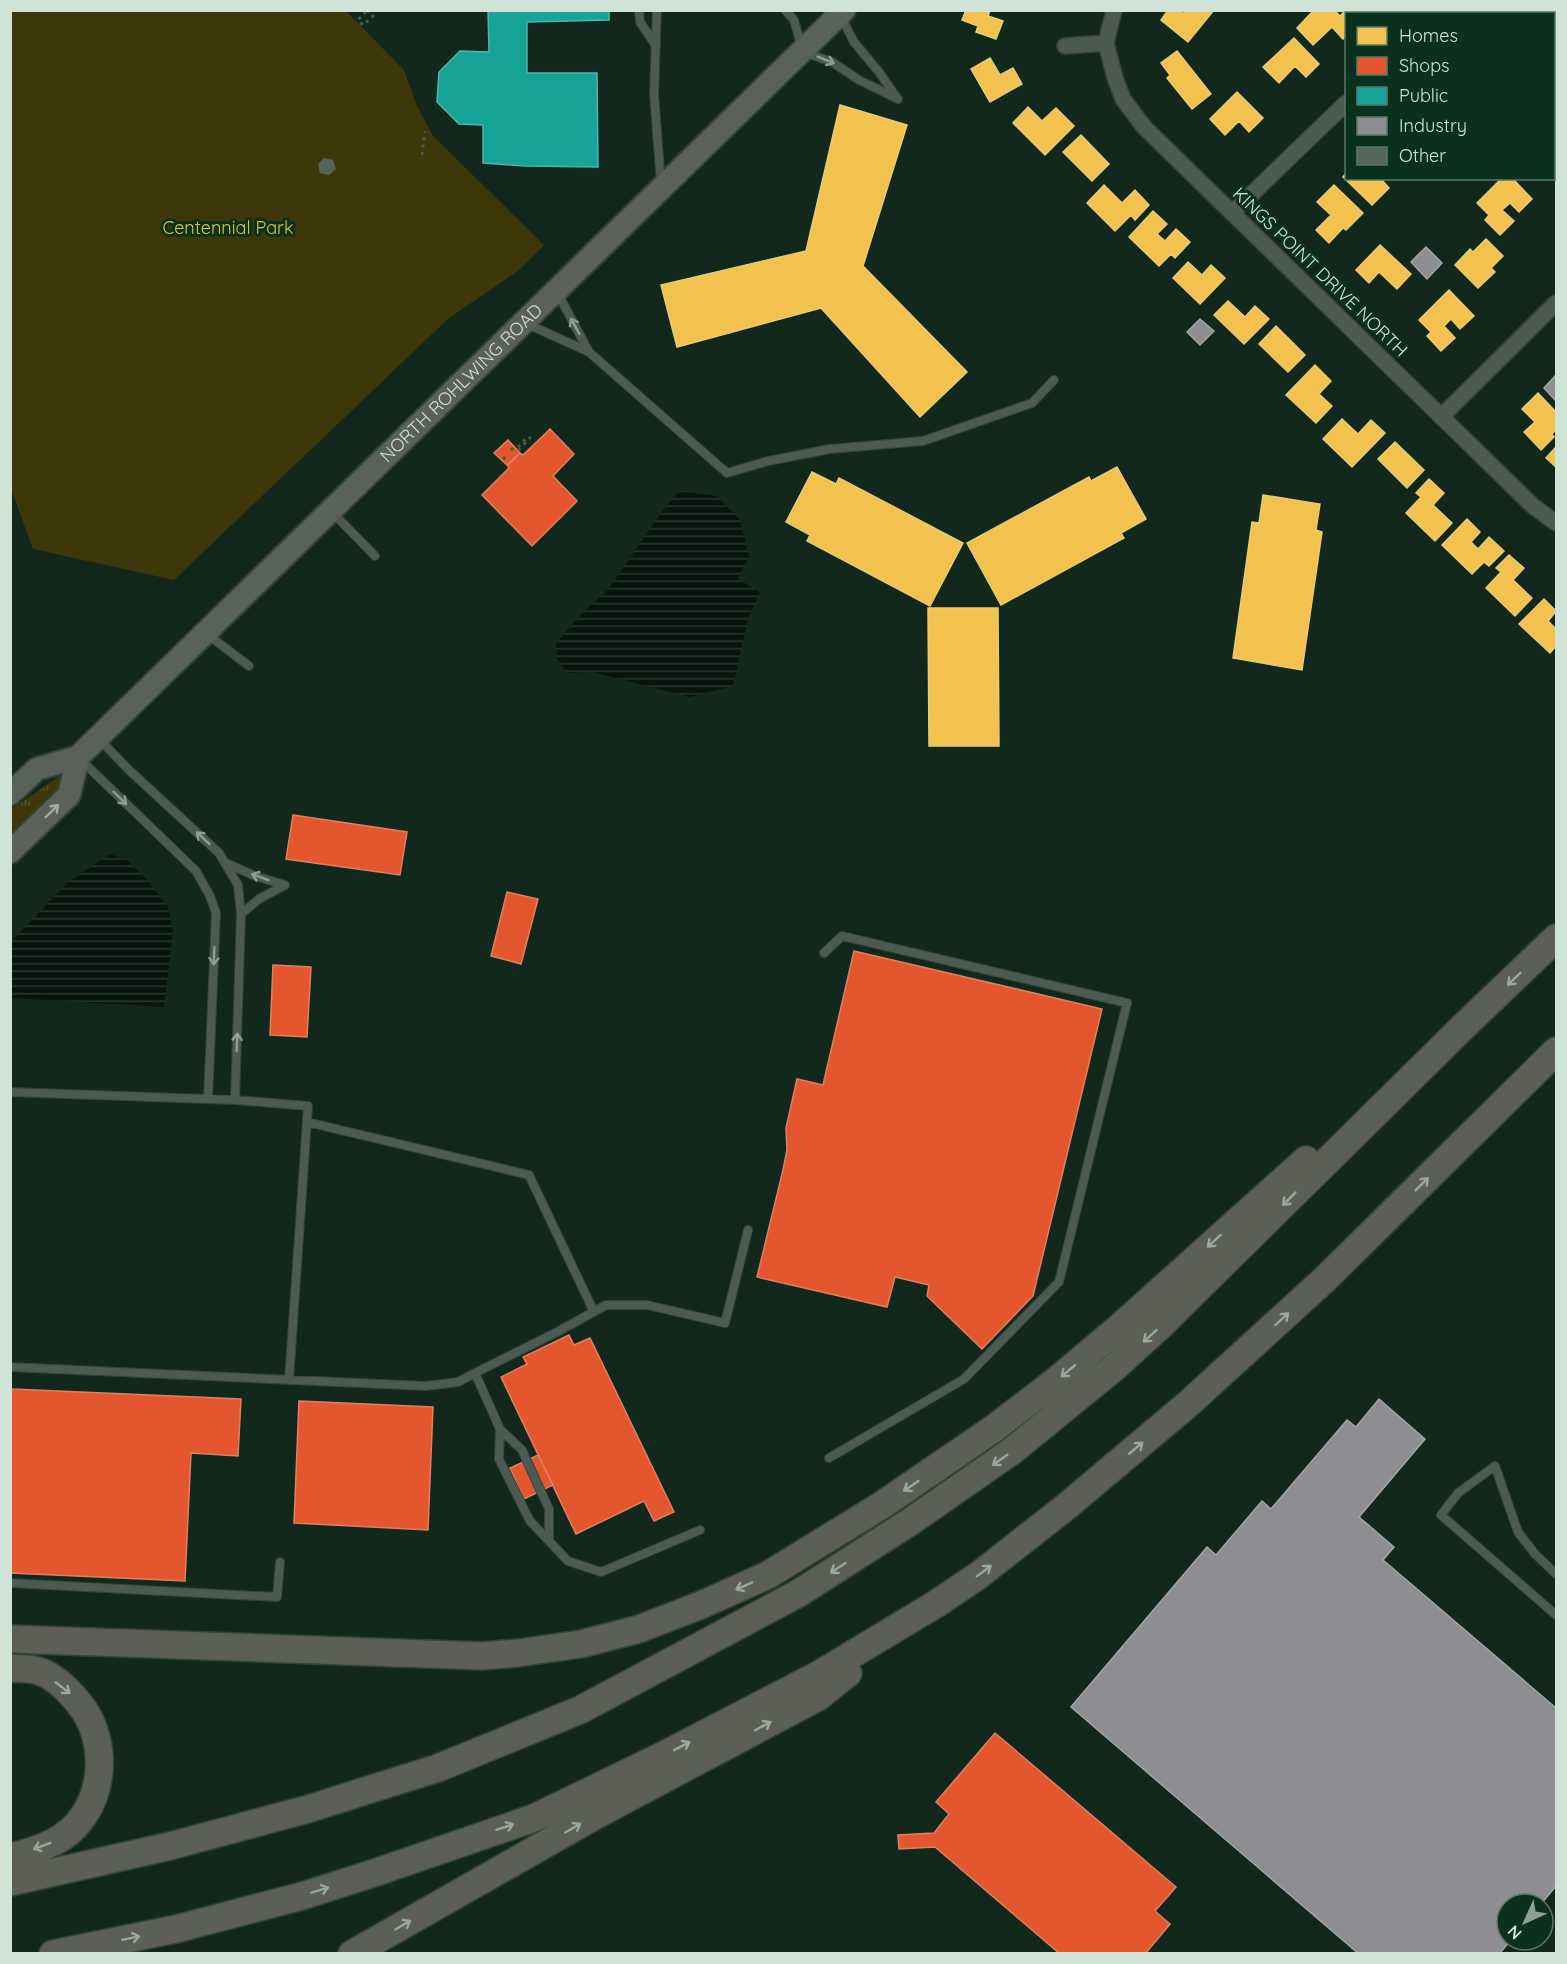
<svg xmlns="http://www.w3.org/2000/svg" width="1567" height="1964" font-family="Quicksand,sans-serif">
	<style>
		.grass { fill: url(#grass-tufts) }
		.park { fill: #3d3709 }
		.water { fill: url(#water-rules) }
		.homes { fill: #f2c14e; stroke: #e8cc77; stroke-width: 1.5 }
		.shops { fill: #e4572e; stroke: #de8160; stroke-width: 1.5 }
		.public { fill: #17a398; stroke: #4eb6ab; stroke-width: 1.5 }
		.industry { fill: #8d8d92; stroke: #a1a7a6; stroke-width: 1.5 }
		.building { fill: #53645a }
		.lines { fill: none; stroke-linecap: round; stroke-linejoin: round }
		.service-casing { stroke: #33433a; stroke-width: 10 }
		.minor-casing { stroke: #33433a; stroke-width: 18 }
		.primary-casing { stroke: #33433a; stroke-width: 26 }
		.motorway-casing { stroke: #33433a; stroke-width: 30 }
		.path { stroke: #4b5851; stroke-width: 3; stroke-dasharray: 3 4.5; stroke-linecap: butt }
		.service { stroke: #4b5a52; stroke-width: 8 }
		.minor { stroke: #4b5a52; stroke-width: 15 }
		.primary { stroke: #5a6158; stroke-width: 22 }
		.motorway { stroke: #5b5f56; stroke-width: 27 }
		.oneway { stroke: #8d9f94 }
		.oneway2 { stroke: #a0b0a4 }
		.oneway3 { stroke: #9ba89c }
		.labels { text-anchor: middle; stroke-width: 6; stroke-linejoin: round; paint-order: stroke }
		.park-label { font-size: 18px; fill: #e4c527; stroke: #0a311d }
		.street-label { font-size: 18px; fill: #cfe4d6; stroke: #0a311d }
	</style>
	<defs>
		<pattern id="grass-tufts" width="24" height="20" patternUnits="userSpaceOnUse" patternTransform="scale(1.5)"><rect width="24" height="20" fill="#3d3709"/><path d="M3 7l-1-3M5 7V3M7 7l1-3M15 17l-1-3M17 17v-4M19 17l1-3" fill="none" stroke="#58542c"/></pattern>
		<pattern id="water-rules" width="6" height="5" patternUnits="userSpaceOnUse" patternTransform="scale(1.5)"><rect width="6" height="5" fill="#06150d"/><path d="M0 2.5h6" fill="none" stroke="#293730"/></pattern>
	</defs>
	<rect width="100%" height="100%" fill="#13281d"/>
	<path class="grass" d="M60 776H65L59 790 11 838V809Z"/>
	<path class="park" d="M10 11H346L404 70 417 106 433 136 544 245 518 271 449 318 174 580 33 549 11 489Z"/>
	<path class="water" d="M679 491 717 496 740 520 749 557 738 579 760 592 748 619 733 686 690 697 592 672 566 673 557 658 556 643 581 614 608 590 660 514Z
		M110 854 127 860 149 882 168 907 173 932 164 1007 11 998V942L67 883Z"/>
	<path class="homes" d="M966 10H990L988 16 1003 21 996 39 976 32 978 26 962 20Z
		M1168 10H1179L1183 14 1186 10H1214L1188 42 1161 20Z
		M1314 10H1334L1340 16 1345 11 1347 14 1346 35 1343 39 1332 27 1313 45 1297 28Z
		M1294 38 1319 64 1306 77 1295 66 1279 83 1263 67Z
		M1177 51 1211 94 1192 109 1167 78 1170 75 1161 63Z
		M990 58 1000 75 1013 68 1022 84 990 102 971 69Z
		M1237 92 1263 118 1249 132 1239 121 1225 135 1210 119Z
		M840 105 907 125 863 266 967 372 920 417 821 308 677 347 661 285 806 251Z
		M1028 107 1042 121 1056 108 1074 126 1045 155 1013 123Z
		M1081 135 1109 164 1092 181 1063 152Z
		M1346 173V178H1380L1389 188 1372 205 1343 177Z
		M1502 178H1512L1532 199 1519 212 1510 203 1502 210 1514 221 1500 235 1485 220 1489 215 1477 203Z
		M1104 185 1122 203 1135 190 1149 205 1135 220 1131 215 1115 231 1087 203Z
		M1334 185 1363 213 1346 230 1343 228 1329 243 1316 230 1331 215 1317 202Z
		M1153 211 1167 224 1157 234 1165 241 1176 229 1190 242 1175 258 1171 254 1159 266 1129 237Z
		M1486 239 1503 256 1491 268 1495 272 1478 288 1455 265 1470 249 1473 252Z
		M1380 245 1411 274 1397 289 1379 272 1369 283 1356 270Z
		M1188 262 1202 275 1211 265 1225 278 1200 304 1173 278Z
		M1449 290 1474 316 1460 329 1451 319 1444 326 1455 338 1441 351 1427 336 1431 332 1419 320Z
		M1228 301 1245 317 1255 306 1269 319 1244 344 1214 315Z
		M1276 326 1305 355 1288 372 1259 344Z
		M1315 365 1331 381 1319 394 1332 406 1316 423 1286 395Z
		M1538 393 1556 412V429L1552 434 1554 437 1541 450 1524 432 1535 422 1522 409Z
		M1342 419 1358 434 1371 420 1385 433 1352 467 1323 439Z
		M1395 442 1424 470 1407 488 1378 459Z
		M1556 447V467L1546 458Z
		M1117 467 1146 519 1121 533 1124 538 1001 605 967 543 1089 477 1091 481Z
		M812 472 836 484 839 478 963 543 930 606 807 541 810 535 786 522Z
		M1429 479 1444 493 1433 505 1452 523 1435 541 1406 513 1421 497 1416 493Z
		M1263 495 1320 504 1316 530 1322 532 1302 670 1233 658 1252 522 1259 523Z
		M1467 519 1480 532 1471 542 1478 549 1489 537 1504 551 1489 566 1484 562 1472 574 1442 545Z
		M1509 555 1524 568 1513 580 1532 598 1515 616 1486 588 1501 572 1496 568Z
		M1544 599 1556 611 1548 621 1555 628 1556 627V646L1550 653 1519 624Z
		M928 608H998L999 746H929Z"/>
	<path class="shops" d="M550 429 574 454 553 476 577 501 532 546 482 495 509 468 507 465 511 462 520 453 523 455Z
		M508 440 520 453 507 465 494 453Z
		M293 815 407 832 400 875 286 859Z
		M507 892 538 899 521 964 491 956Z
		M854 951 1102 1009 1033 1296 982 1349 927 1296 929 1285 895 1277 887 1307 757 1277 783 1170 787 1150 786 1128 797 1079 823 1085Z
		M273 965 311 967 307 1037 270 1035Z
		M569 1335 574 1345 590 1338 674 1512 654 1521 644 1501 576 1534 501 1377 527 1364 523 1357Z
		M10 1386 12 1389 241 1399 238 1456 191 1453 185 1581 10 1573Z
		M299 1401 433 1407 428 1530 294 1523Z
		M538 1455 553 1485 524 1499 510 1468Z
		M995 1733 1176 1887 1155 1911 1170 1924 1145 1954H1060L935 1847 899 1849 898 1835 934 1833 949 1814 936 1802Z"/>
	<path class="public" d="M488 10H609V20L527 22V73H597L598 167 525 166 483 163V125L459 124 437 102 439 72 460 51 489 52Z"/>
	<path class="industry" d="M1426 247 1442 263 1427 279 1411 262Z
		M1200 319 1214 331 1200 345 1187 332Z
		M1556 375V401L1544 388Z
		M1379 1399 1425 1439 1359 1517 1394 1547 1383 1560 1556 1708V1886L1541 1904H1507V1940H1511L1499 1954H1359L1071 1707 1207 1547 1216 1555 1262 1501 1271 1509 1347 1420 1356 1427Z"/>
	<path class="building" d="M324 158 333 160 336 169 329 175 320 173 318 164Z"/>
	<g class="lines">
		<g class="service-casing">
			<path id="service" d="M639 10 640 22 656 46
				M657 10 654 94 661 183
				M785 10 794 20 803 52 832 62 859 80 898 99
				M827 10 840 15 854 42 879 72 897 98
				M525 323 589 352 557 292
				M589 352 727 473 768 461 830 449 923 441 1032 403 1054 380
				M332 512 375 556
				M207 634 249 666
				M99 739 129 770 219 853 238 885 241 914 235 1100
				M81 760 196 871 210 896 216 913 208 1099
				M226 863 255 876 285 885 259 899 241 914
				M824 953 842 936 1127 1003 1059 1282 964 1379 829 1458
				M10 1092 235 1100 308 1106 289 1380
				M307 1122 529 1175 594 1312
				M10 1367 426 1386 458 1382 475 1373
				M500 1429 522 1450 549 1509V1540
				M700 1530 601 1572 568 1561 530 1521 499 1459 500 1429 475 1373 559 1331 606 1305H647L725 1323 748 1230
				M1556 1574 1535 1554 1518 1532 1495 1466 1458 1493 1441 1515 1556 1615
				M10 1583 277 1597 280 1562"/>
		</g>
		<g class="minor-casing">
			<path id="minor" d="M1114 10 1106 43 1115 78 1123 99 1144 127 1533 506 1556 523
				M1439 14 1442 11 1450 10
				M1065 46 1106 43
				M1232 213 1346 103
				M1441 417 1556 303"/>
		</g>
		<g class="primary-casing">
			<g id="primary">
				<path id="s1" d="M10 794 37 769 78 757 844 10"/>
				<path d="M10 852 69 795 78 757"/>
			</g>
		</g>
		<g class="motorway-casing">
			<path id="motorway" d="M10 1639 482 1656 518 1653 581 1644 639 1629 701 1605 768 1575 882 1505 996 1427 1057 1380 1121 1326 1306 1160
				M10 1668C19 1669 30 1668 38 1671 53 1675 68 1690 78 1702 113 1743 105 1816 54 1842 42 1848 24 1854 10 1857
				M10 1882 170 1846 308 1809 438 1768 580 1710 799 1593 910 1522 1012 1451 1115 1367 1161 1325 1465 1025 1556 938
				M53 1954 176 1929 302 1896 374 1873 534 1818 662 1756 818 1675 936 1604 979 1575 1067 1506 1188 1404 1324 1280 1556 1051
				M352 1954 596 1815 818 1697 848 1673"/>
		</g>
		<path class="path" d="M367 10 373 16 363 25 358 20Z
			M422 155 425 131
			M518 447 528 437 530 438 518 450
			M511 448 515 452
			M503 457 507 461"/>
		<use href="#service" class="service"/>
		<use href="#minor" class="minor"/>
		<use href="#primary" class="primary"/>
		<use href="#motorway" class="motorway"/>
	</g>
	<defs><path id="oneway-shaft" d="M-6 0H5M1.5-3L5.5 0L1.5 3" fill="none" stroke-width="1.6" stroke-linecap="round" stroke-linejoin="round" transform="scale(1.5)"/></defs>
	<g class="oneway">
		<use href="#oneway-shaft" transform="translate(826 60) rotate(22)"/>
		<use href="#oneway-shaft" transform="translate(575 326) rotate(-119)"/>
		<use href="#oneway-shaft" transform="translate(120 798) rotate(44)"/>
		<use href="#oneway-shaft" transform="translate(203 838) rotate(-137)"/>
		<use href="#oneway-shaft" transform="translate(260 877) rotate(-160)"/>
		<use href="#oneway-shaft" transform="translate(214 956) rotate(92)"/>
		<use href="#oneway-shaft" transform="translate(237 1042) rotate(-88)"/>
	</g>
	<use class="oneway2" href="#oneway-shaft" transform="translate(52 811) rotate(-44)"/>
	<g class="oneway3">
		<use href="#oneway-shaft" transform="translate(1514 979) rotate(136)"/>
		<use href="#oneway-shaft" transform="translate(1422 1184) rotate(-45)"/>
		<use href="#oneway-shaft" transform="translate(1289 1199) rotate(135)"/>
		<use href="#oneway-shaft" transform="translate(1214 1241) rotate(138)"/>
		<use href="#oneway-shaft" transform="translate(1282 1319) rotate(-42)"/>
		<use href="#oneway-shaft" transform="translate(1150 1336) rotate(138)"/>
		<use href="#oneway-shaft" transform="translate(1068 1371) rotate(140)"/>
		<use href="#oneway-shaft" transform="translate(1136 1448) rotate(-40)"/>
		<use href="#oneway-shaft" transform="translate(1000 1460) rotate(145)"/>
		<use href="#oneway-shaft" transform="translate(911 1486) rotate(146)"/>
		<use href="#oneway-shaft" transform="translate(838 1568) rotate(147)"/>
		<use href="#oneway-shaft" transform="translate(984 1571) rotate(-37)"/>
		<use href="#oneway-shaft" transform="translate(744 1586) rotate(156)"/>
		<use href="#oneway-shaft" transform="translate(63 1688) rotate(38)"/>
		<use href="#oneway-shaft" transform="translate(763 1726) rotate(-28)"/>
		<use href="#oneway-shaft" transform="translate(682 1746) rotate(-27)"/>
		<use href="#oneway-shaft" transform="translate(505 1827) rotate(-18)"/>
		<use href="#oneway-shaft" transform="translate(573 1828) rotate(-30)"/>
		<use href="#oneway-shaft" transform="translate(42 1846) rotate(160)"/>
		<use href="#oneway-shaft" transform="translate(320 1890) rotate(-17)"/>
		<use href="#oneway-shaft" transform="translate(403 1925) rotate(-30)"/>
		<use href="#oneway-shaft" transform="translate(131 1938) rotate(-12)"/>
	</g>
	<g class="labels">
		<g class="park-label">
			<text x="228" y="234">Centennial Park</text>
		</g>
		<g class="street-label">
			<text transform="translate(1320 272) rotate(44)" y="6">KINGS POINT DRIVE NORTH</text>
			<text dy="6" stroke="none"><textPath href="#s1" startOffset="615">NORTH ROHLWING ROAD</textPath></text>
		</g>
	</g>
	<rect width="1567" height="1964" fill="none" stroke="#cfe4d6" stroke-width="24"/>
	<rect x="1345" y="12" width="210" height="168" fill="#0a311d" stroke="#597967" stroke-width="1.5"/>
	<rect x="1357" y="27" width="30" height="18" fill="#f2c14e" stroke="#597967" stroke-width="1.5"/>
	<text x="1399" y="42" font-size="18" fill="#cfe4d6">Homes</text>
	<rect x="1357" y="57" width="30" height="18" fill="#e4572e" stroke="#597967" stroke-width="1.5"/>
	<text x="1399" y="72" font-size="18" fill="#cfe4d6">Shops</text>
	<rect x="1357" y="87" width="30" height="18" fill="#17a398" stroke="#597967" stroke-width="1.5"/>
	<text x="1399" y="102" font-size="18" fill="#cfe4d6">Public</text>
	<rect x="1357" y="117" width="30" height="18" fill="#8d8d92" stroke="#597967" stroke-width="1.5"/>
	<text x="1399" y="132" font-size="18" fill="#cfe4d6">Industry</text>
	<rect x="1357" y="147" width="30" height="18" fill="#53645a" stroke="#597967" stroke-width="1.5"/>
	<text x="1399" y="162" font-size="18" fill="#cfe4d6">Other</text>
	<g transform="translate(1525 1922) rotate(225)"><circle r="28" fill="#0a311d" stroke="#597967" stroke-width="1.5"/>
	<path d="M0-4.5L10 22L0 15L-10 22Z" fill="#8da295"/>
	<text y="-9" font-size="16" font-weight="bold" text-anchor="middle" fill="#cfe4d6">N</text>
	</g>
</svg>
